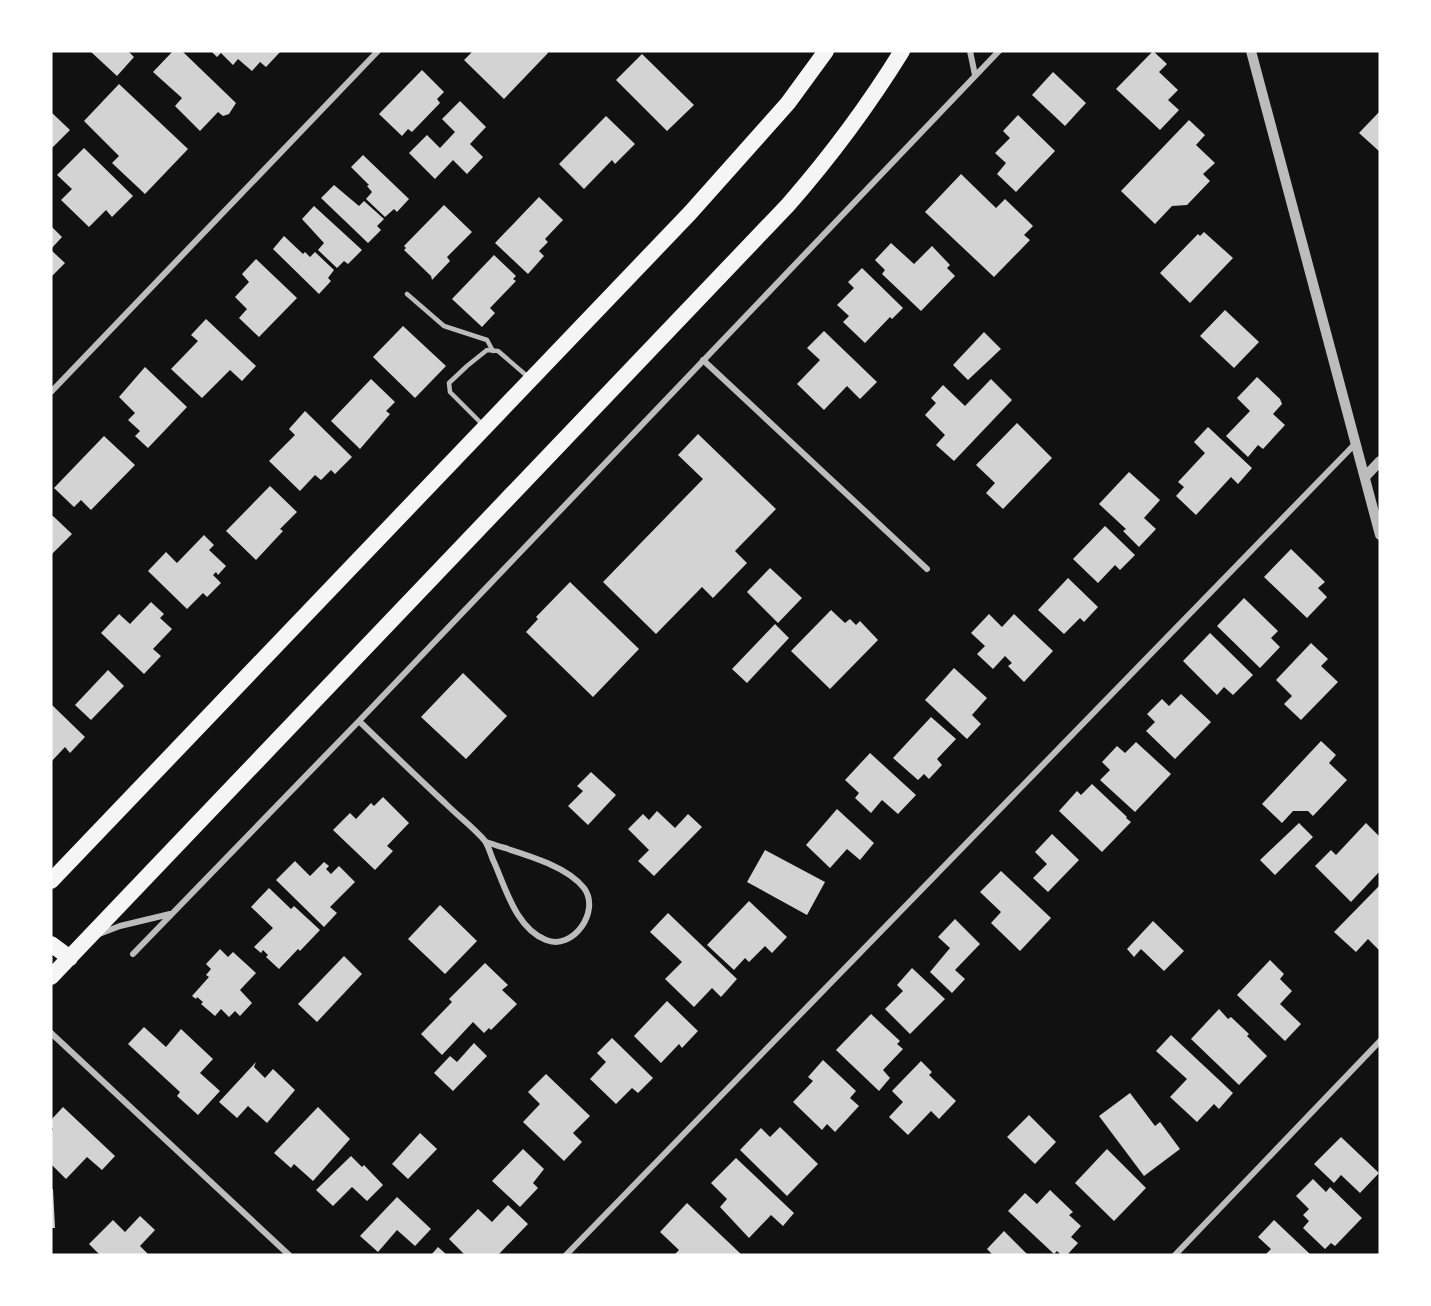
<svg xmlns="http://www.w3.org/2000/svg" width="1431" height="1306" font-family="Raleway,sans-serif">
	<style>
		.building { fill: #d3d3d3 }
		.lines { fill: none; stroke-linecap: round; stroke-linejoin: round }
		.service { stroke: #bcbcbc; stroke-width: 4.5 }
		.minor { stroke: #bcbcbc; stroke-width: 6 }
		.tertiary { stroke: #bcbcbc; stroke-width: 10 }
		.trunk { stroke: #f5f5f5; stroke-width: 16 }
	</style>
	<rect width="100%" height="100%" fill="#111"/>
	<path class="building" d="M90 51H128L134 57 117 76Z
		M173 51H182L236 103 229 114 223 116 218 112 200 131 175 106 182 98 153 72Z
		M211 51H281L266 67 260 62 252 71 238 59 233 65 221 53 217 57Z
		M473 51H547L548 53 504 99 464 60Z
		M1153 51 1167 64 1159 72 1178 90 1168 100 1179 110 1160 130 1116 89Z
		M642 54 694 105 667 131 616 80Z
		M422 70 444 92 437 99 440 103 412 132 408 129 402 136 379 114Z
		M1053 72 1086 103 1065 126 1032 95Z
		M119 84 188 149 145 194 112 163 119 156 84 121Z
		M460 101 486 127 470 144 483 157 467 174 453 160 435 179 409 153 427 135 440 148 455 132 442 119Z
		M1380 111V152L1359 133Z
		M51 112 70 130 51 149Z
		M1018 115 1055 151 1016 192 997 174 1006 163 995 153 1010 138 1003 131Z
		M606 116 635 144 615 164 612 160 584 189 559 164Z
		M1189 120 1205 135 1196 145 1215 163 1203 174 1210 181 1187 205 1172 206 1155 224 1121 191Z
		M84 148 133 196 112 217 106 210 89 227 61 200 72 189 57 175Z
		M363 155 409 199 397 212 394 209 385 217 366 199 372 192 367 186 369 185 351 167Z
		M961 174 996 208 1005 199 1033 226 1024 235 1030 240 994 277 925 212Z
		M334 185 359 206 364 201 384 219 377 226 381 230 368 243 321 198Z
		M539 197 563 220 545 239 548 242 539 251 544 256 528 274 495 243Z
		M444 205 472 232 447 257 450 261 432 280 431 276 404 250 406 248 404 246Z
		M314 206 362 250 348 264 344 261 337 268 318 250 324 243 302 219Z
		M51 226 62 237 51 249Z
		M1204 232 1233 258 1190 303 1160 273 1198 234 1200 236Z
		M284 236 303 254 305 252 310 257 315 252 334 270 328 278 331 281 319 294 273 249Z
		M891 243 914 264 932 246 950 265 947 268 955 276 921 311 882 274 885 270 875 260Z
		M51 250 65 263 51 277Z
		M494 255 516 276 513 279 516 281 490 308 495 313 482 327 452 299Z
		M256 259 297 298 259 337 239 318 247 309 235 297 249 282 242 274Z
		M862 268 903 308 892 319 890 317 865 343 843 322 849 316 837 305 854 288 848 282Z
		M1225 310 1259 342 1234 368 1200 336Z
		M206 319 256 366 242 381 230 370 202 398 171 369 198 341 191 335Z
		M403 326 446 366 415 398 373 357Z
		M824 331 877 382 860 399 847 386 824 410 797 384 820 360 807 348Z
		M984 332 1001 349 968 380 953 365Z
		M145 367 187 407 148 448 135 436 140 431 128 420 135 413 119 397Z
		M1257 377 1280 399 1282 404 1273 414 1285 425 1263 449 1258 445 1248 457 1226 436 1250 411 1237 398Z
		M371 379 395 402 386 411 390 414 360 449 331 421Z
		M991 379 1012 400 954 461 936 445 945 435 925 415 936 403 931 398 943 385 965 406Z
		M305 411 352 457 335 474 331 470 321 480 315 475 300 491 269 461 295 435 289 429Z
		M1017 423 1052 458 1003 509 986 493 995 483 976 465Z
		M1208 427 1252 468 1238 484 1231 477 1196 515 1176 496 1184 487 1178 482 1205 453 1194 442Z
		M698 434 776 509 735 551 747 563 713 598 702 587 656 634 603 582 703 479 678 455Z
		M104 436 135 465 91 510 81 500 74 507 54 488Z
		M1129 472 1160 500 1144 518 1156 529 1139 547 1123 531 1126 529 1099 504Z
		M270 486 297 512 280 529 283 531 256 560 226 531Z
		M53 516 72 534 51 555V517Z
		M1105 526 1135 555 1120 570 1115 565 1098 583 1073 559Z
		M204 535 214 545 209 550 226 566 218 575 216 572 213 575 221 583 207 597 203 593 187 609 148 571 166 552 177 563Z
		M1291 549 1325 582 1318 588 1327 597 1307 618 1264 577Z
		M770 568 802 598 778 623 747 592Z
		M1068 578 1098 607 1084 622 1080 618 1064 634 1038 610Z
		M570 582 639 649 593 697 526 632 538 619 536 617Z
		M1244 598 1278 631 1271 638 1280 647 1260 668 1217 626Z
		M151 602 164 614 160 618 172 629 153 649 161 656 144 674 101 633 119 614 130 624Z
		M831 610 845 623 850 619 856 625 860 621 878 640 830 689 791 651Z
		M989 614 1002 627 1014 614 1053 651 1024 682 1008 666 1012 663 1005 656 993 669 977 654 985 646 971 633Z
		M775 624 789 638 747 683 732 669Z
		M1210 633 1253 675 1233 695 1224 687 1217 695 1183 661Z
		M1311 643 1328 659 1321 666 1338 682 1301 720 1284 704 1292 696 1276 680Z
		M954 668 987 698 972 715 981 724 967 739 925 700Z
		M108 670 124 686 91 720 75 705Z
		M463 673 507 716 466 759 421 717Z
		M1181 694 1211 722 1175 759 1146 731 1155 722 1147 714 1162 699 1169 706Z
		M51 704 85 737 70 753 65 747 51 762Z
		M931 717 956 739 937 759 942 765 929 779 924 774 918 780 893 758Z
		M1321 741 1336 755 1329 763 1347 780 1313 816 1308 811H1293L1282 823 1262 804Z
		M1136 742 1171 774 1135 812 1100 780 1110 770 1102 762 1117 746 1125 753Z
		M870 753 916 795 898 814 882 800 871 813 855 798 859 793 845 780Z
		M591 772 616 795 588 825 568 806 583 791 577 786Z
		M1092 784 1127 817 1126 818 1131 822 1102 852 1059 811 1077 791 1081 795Z
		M383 797 409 823 387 846 393 851 375 870 333 830 350 813 356 819 371 803 374 806Z
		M837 809 874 843 860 860 847 849 830 868 806 845Z
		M657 811 675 828 688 814 702 827 654 876 638 861 649 850 628 829 643 814 649 820Z
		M1299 823 1313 837 1275 875 1260 860Z
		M1366 823 1380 837V871L1351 902 1315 866 1331 850 1336 855Z
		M1052 834 1079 860 1048 892 1033 878 1047 864 1035 852Z
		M765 850 825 882 807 915 747 882Z
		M295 861 310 876 324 862 329 866 326 869 331 874 339 866 355 882 330 907 337 913 324 927 276 880Z
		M1001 871 1051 918 1020 951 991 923 1001 912 980 892Z
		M1380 885V951L1368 939 1356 952 1334 932Z
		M269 888 291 909 294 906 320 930 300 951 298 949 279 969 266 957 268 955 263 950 261 953 254 947 273 928 251 907Z
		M749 901 787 937 772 953 765 946 749 962 745 958 734 970 707 945Z
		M440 905 477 941 445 974 408 939Z
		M668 913 737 979 721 997 712 988 694 1007 665 979 682 962 650 932Z
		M955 919 980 944 955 970 965 979 952 993 930 972 950 948 938 937Z
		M1153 921 1184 951 1164 971 1141 949 1134 957 1127 949Z
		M220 949 228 957 233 952 256 973 240 990 252 1003 240 1016 235 1011 229 1017 221 1009 215 1016 201 1004 203 1002 197 997 196 999 192 996 209 977 206 975 211 969 206 964Z
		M344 956 362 974 317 1022 298 1004Z
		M1270 960 1284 974 1280 979 1292 991 1280 1004 1301 1024 1285 1041 1237 995Z
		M485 963 508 985 502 990 517 1004 491 1030 489 1028 484 1033 473 1022 442 1055 421 1034 452 1002 449 999Z
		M912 968 945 999 910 1034 885 1009 903 991 897 985Z
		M667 1001 698 1031 682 1048 679 1044 661 1063 634 1036Z
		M1219 1009 1228 1019 1231 1017 1249 1034 1247 1036 1267 1056 1239 1085 1191 1039Z
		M871 1014 900 1041 897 1044 903 1049 883 1070 890 1078 879 1091 836 1050Z
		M144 1027 166 1047 181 1029 213 1059 200 1073 220 1091 198 1115 177 1096 180 1092 128 1044Z
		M1171 1035 1233 1093 1219 1109 1214 1104 1197 1122 1170 1097 1187 1079 1156 1051Z
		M612 1038 653 1078 638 1093 632 1088 616 1104 590 1079 606 1062 597 1053Z
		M474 1043 487 1056 453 1091 434 1073 450 1056 457 1062Z
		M823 1060 856 1091 850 1098 859 1106 835 1132 827 1124 822 1130 793 1102 813 1081 808 1077Z
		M921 1061 932 1072 929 1075 956 1101 939 1119 931 1111 908 1135 889 1117 903 1102 892 1091Z
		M256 1062 254 1067 265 1078 273 1069 295 1090 267 1123 248 1106 237 1118 219 1102Z
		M546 1074 590 1116 573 1133 582 1142 564 1161 523 1122 540 1104 528 1092Z
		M1130 1093 1155 1126 1160 1122 1180 1149 1144 1176 1099 1116Z
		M63 1107 115 1156 102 1170 87 1157 66 1179 51 1164V1132L53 1129 51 1127V1120Z
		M318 1107 350 1139 313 1181 294 1164 291 1168 274 1153Z
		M1029 1115 1056 1142 1035 1164 1007 1137Z
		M780 1127 818 1164 787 1196 740 1150 761 1128 770 1137Z
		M420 1133 437 1149 408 1179 392 1164Z
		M1341 1137 1379 1173 1360 1193 1341 1175 1334 1183 1314 1164Z
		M523 1149 544 1169 533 1183 538 1188 520 1207 492 1181Z
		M1107 1149 1146 1188 1114 1221 1075 1183Z
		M351 1156 362 1167 364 1165 383 1185 367 1201 352 1187 333 1206 316 1190Z
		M736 1158 794 1213 783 1226 771 1215 749 1238 720 1207 727 1199 711 1183Z
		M1313 1179 1326 1192 1330 1187 1362 1218 1335 1246 1331 1243 1325 1249 1303 1228 1309 1221 1303 1215 1309 1209 1296 1196Z
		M51 1189H53L55 1228H51Z
		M1050 1190 1073 1212 1069 1215 1081 1226 1071 1237 1078 1243 1067 1255H1061L1057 1251 1054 1254 1008 1211 1025 1193 1037 1204Z
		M397 1197 431 1229 415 1246 397 1230 378 1252 360 1236Z
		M687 1203 742 1255H674L679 1250 660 1232Z
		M508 1205 528 1224 498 1255H465L449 1239 478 1209 492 1222Z
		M140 1216 155 1230 140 1246 149 1255H100L89 1244 113 1220 125 1232Z
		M1274 1220 1311 1255H1265L1271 1249 1258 1237Z
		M1004 1231 1028 1255H993L987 1249Z
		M438 1247 447 1255H431Z"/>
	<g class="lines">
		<path class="service" d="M407 294 444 326 487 340 493 351
			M484 426 450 392 449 383 467 366 487 350 498 351 527 376"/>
		<path class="minor" d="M970 51 975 75
			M703 360 927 569
			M51 392 378 51
			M359 721C388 749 416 776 445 803 458 816 474 828 485 841 489 847 491 856 494 862 506 889 516 928 546 940 573 951 601 911 584 888 564 863 515 852 486 842
			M99 934 120 926 170 914
			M133 954 359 721 999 51
			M51 1033 289 1255
			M566 1255 1354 445
			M1175 1255 1380 1041"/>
		<path class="tertiary" d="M1251 51 1380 535
			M1365 477 1380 461"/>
		<path class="trunk" d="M51 881 690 213 788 103 826 51
			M51 944 70 958
			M51 977 788 205C830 157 868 106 902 51"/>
	</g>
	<rect width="1431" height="1306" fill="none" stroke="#ffffff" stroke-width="105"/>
</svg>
